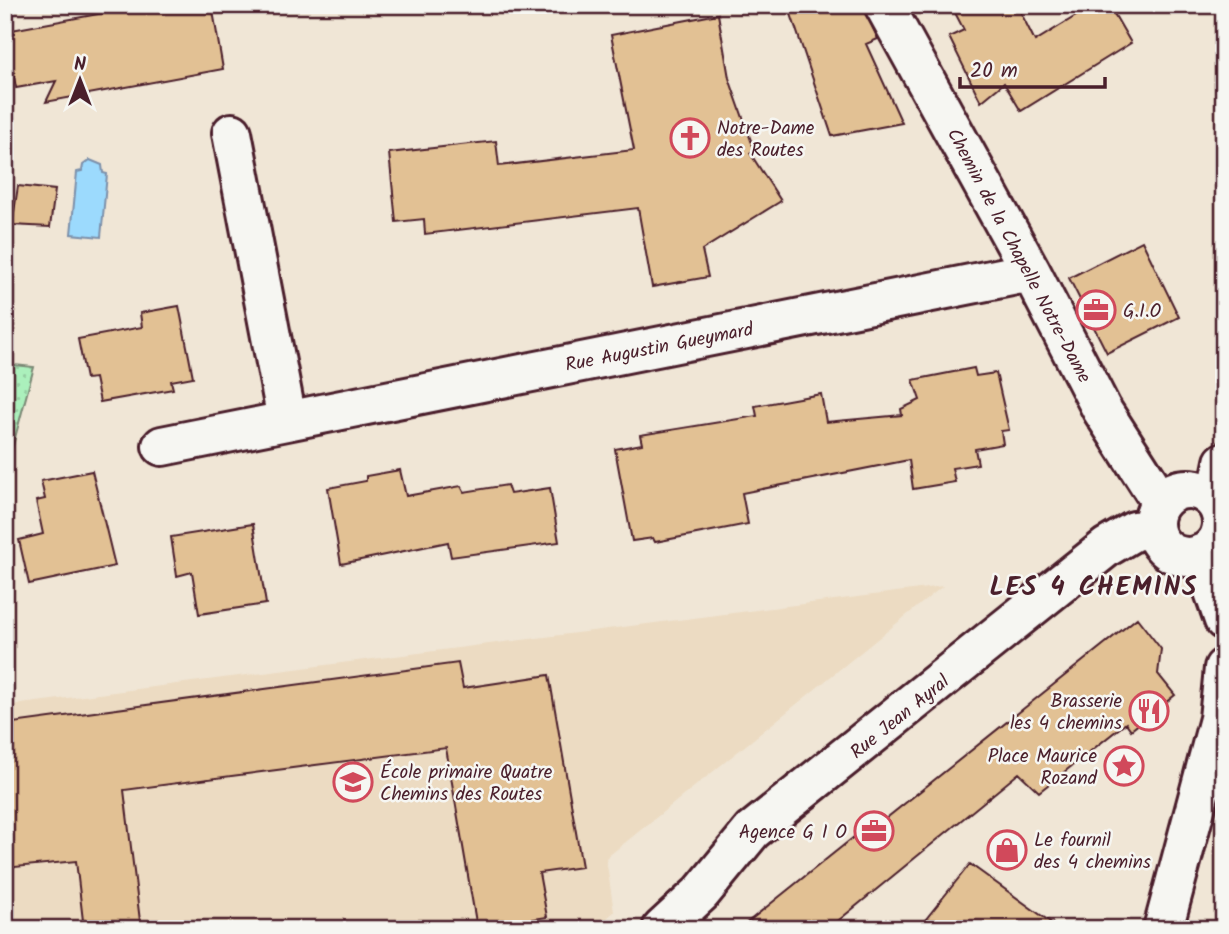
<svg xmlns="http://www.w3.org/2000/svg" width="1229" height="934" font-family="Kalam,sans-serif">
	<style>
		.built { fill: #ecdbc2 }
		.park { fill: url(#park-dots); stroke: #7a8874; stroke-width: 2 }
		.water { fill: #9cdafd; stroke: #7b8fa9; stroke-width: 2 }
		.building { fill: #e2c194; stroke: #4a1f2b; stroke-width: 2 }
		.lines { fill: none; stroke-linecap: round; stroke-linejoin: round }
		.street-casing { stroke: #4a1f2b; stroke-width: 44 }
		.secondary-casing { stroke: #4a1f2b; stroke-width: 44 }
		.street { stroke: #f6f6f2; stroke-width: 38 }
		.secondary { stroke: #f6f6f2; stroke-width: 38 }
		.labels { text-anchor: middle; stroke-width: 5; stroke-linejoin: round; paint-order: stroke }
		.poi-label { font-size: 19px; fill: #4a1f2b; stroke: #f6f6f2; text-anchor: start }
		.street-label { font-size: 19px; fill: #4a1f2b; stroke: #f6f6f2 }
		.district-label { font-size: 26px; font-weight: bold; letter-spacing: 2px; fill: #4a1f2b; stroke: #f6f6f2 }
	</style>
	<defs>
		<pattern id="park-dots" width="8" height="8" patternUnits="userSpaceOnUse" patternTransform="scale(1.75)"><rect width="8" height="8" fill="#abf0bc"/><path d="M2 2h.1M6 6h.1" fill="none" stroke="#95cda2" stroke-width="1.8" stroke-linecap="round"/></pattern>
	</defs>
	<rect width="100%" height="100%" fill="#f0e6d6"/>
	<filter id="ink" filterUnits="userSpaceOnUse"><feTurbulence type="fractalNoise" baseFrequency=".0143" numOctaves="2"/><feDisplacementMap in="SourceGraphic" scale="14" xChannelSelector="R" yChannelSelector="G"/><feConvolveMatrix kernelMatrix="1 2 1 2 8 2 1 2 1" color-interpolation-filters="sRGB"/></filter>
	<g filter="url(#ink)">
		<path class="built" d="M943 586 606 858 614 912 594 929H11L5 898V706Z"/>
		<path class="park" d="M5 364 34 367 5 475Z"/>
		<path class="water" d="M90 160 102 165 103 173 107 174 101 237 71 234 77 172 82 171 83 165Z"/>
		<path class="building" d="M147 5H212L223 69 46 102 56 81 16 88 6 31Z
			M788 5H862L878 39 866 44 902 123 832 136Z
			M951 5H1017L1035 41 1094 5H1109L1131 43 1021 111 1004 83 981 102 949 37 964 30Z
			M718 14 729 78 755 152 750 153 781 201 702 250 708 277 652 287 638 208 425 234 424 219 396 222 389 153 496 141 499 166 634 150 611 35Z
			M18 186 55 190 50 227 12 225Z
			M1142 241 1179 317 1107 353 1069 278Z
			M179 306 193 377 171 381 173 389 100 402 95 378 86 379 78 339 142 327 140 313Z
			M974 368 976 376 996 373 1009 430 1001 431 1003 444 975 449 978 464 952 468 955 482 913 489 909 460 742 493 748 524 655 542 653 538 632 541 615 449 642 444 640 435 757 416 755 406 821 394 826 422 902 415 901 409 920 400 913 380Z
			M400 470 406 496 461 486 464 492 507 485 510 494 550 488 559 542 451 557 448 542 341 564 328 488 366 481V476Z
			M92 471 115 566 29 584 19 540 43 534 36 501 45 499 41 481Z
			M253 524 266 604 199 614 192 572 177 576 171 537Z
			M1137 618 1161 649 1158 674 1175 695 1131 730 1126 723 1039 792 1019 773 828 929H739L854 837 859 840Z
			M458 663 463 688 549 675 582 867 539 873 547 917 477 928 446 748 124 790 141 929H84L76 861 5 868V724Z
			M970 864 1060 929H918Z"/>
		<g class="lines">
			<g class="street-casing">
				<path id="street" d="M884 5 1031 272 1102 410 1161 502
					M232 133 287 420
					M162 446 1031 272"/>
			</g>
			<g class="secondary-casing">
				<path id="secondary" d="M1154 523a34 34 0 1 1 68 0a34 34 0 1 1-68 0Z
					M1216 501 1224 462
					M1201 554 1224 620
					M662 929 701 893 752 831 1107 547 1134 531 1154 528
					M1163 929 1219 719 1224 668"/>
			</g>
			<use href="#street" class="street"/>
			<use href="#secondary" class="secondary"/>
		</g>
	</g>
	<defs>
		<g id="church-ring" transform="scale(2.0125)"><circle r="9.5" fill="#f6f6f2" stroke="#d1495b" stroke-width="1.5"/><path d="M-1.2-6h2.4v3.5h3.3v2.4h-3.3V6h-2.4V-.1h-3.3v-2.4h3.3Z" fill="#d1495b"/></g>
		<g id="office-ring" transform="scale(2.0125)"><circle r="9.5" fill="#f6f6f2" stroke="#d1495b" stroke-width="1.5"/><path d="M-6-3h4V-5.5h4V-3h4V5H-6ZM-1-4.5V-3h2v-1.5ZM-6 0V1H6V0Z" fill="#d1495b"/></g>
		<g id="restaurant-ring" transform="scale(2.0125)"><circle r="9.5" fill="#f6f6f2" stroke="#d1495b" stroke-width="1.5"/><path d="M-5-6h1v4h1v-4h1v4h1v-4h1v5L-1.5 .5V6h-2V.5L-5-1ZM5-6V6H3V1.5H1.5Q1.5-4 5-6Z" fill="#d1495b"/></g>
		<g id="sight-ring" transform="scale(2.0125)"><circle r="9.5" fill="#f6f6f2" stroke="#d1495b" stroke-width="1.5"/><path d="M0-6L1.8-2.2L6-1.7L2.9 1.2L3.7 5.4L0 3.3L-3.7 5.4L-2.9 1.2L-6-1.7L-1.8-2.2Z" fill="#d1495b"/></g>
		<g id="school-ring" transform="scale(2.0125)"><circle r="9.5" fill="#f6f6f2" stroke="#d1495b" stroke-width="1.5"/><path d="M0-5L7-2L0 1L-7-2ZM-4 1L0 2.5L4 1V4Q0 6-4 4Z" fill="#d1495b"/></g>
		<g id="shop-ring" transform="scale(2.0125)"><circle r="9.5" fill="#f6f6f2" stroke="#d1495b" stroke-width="1.5"/><path d="M-5-2.5h2.3a2.7 3.5 0 0 1 5.4 0H5L5.5 6h-11ZM-1.5-2.5h3a1.5 2.3 0 0 0-3 0Z" fill="#d1495b"/></g>
	</defs>
	<g fill-rule="evenodd">
		<use href="#church-ring" x="690" y="138"/>
		<use href="#office-ring" x="1096" y="310"/>
		<use href="#restaurant-ring" x="1149" y="711"/>
		<use href="#sight-ring" x="1124" y="766"/>
		<use href="#school-ring" x="353" y="782"/>
		<use href="#office-ring" x="874" y="831"/>
		<use href="#shop-ring" x="1007" y="850"/>
	</g>
	<g class="labels">
		<g class="poi-label">
			<text x="717" y="134">Notre-Dame<tspan x="717" dy="22">des Routes</tspan></text>
			<text x="1123" y="317">G.I.O</text>
			<text x="1122" y="707" text-anchor="end">Brasserie<tspan x="1122" dy="22">les 4 chemins</tspan></text>
			<text x="1097" y="762" text-anchor="end">Place Maurice<tspan x="1097" dy="22">Rozand</tspan></text>
			<text x="380" y="778">École primaire Quatre<tspan x="380" dy="22">Chemins des Routes</tspan></text>
			<text x="847" y="838" text-anchor="end">Agence G I O</text>
			<text x="1034" y="846">Le fournil<tspan x="1034" dy="22">des 4 chemins</tspan></text>
		</g>
		<g class="street-label">
			<text transform="translate(1020 255) rotate(62)" y="7">Chemin de la Chapelle Notre-Dame</text>
			<text transform="translate(659 346) rotate(-11)" y="7">Rue Augustin Gueymard</text>
			<text transform="translate(899 716) rotate(-39)" y="7">Rue Jean Ayral</text>
		</g>
		<g class="district-label">
			<text x="1094" y="595">LES 4 CHEMINS</text>
		</g>
	</g>
	<rect width="1229" height="934" fill="none" stroke="#f6f6f2" stroke-width="28"/>
	<rect x="14" y="14" width="1201" height="906" fill="none" stroke="#4a1f2b" stroke-width="2.5" filter="url(#ink)"/>
	<g transform="translate(80 80)" stroke="#f6f6f2" stroke-width="5" paint-order="stroke">
	<path d="M0-5L12 26L0 18L-12 26Z" fill="#4a1f2b"/>
	<text y="-10" font-size="19" font-weight="bold" text-anchor="middle" fill="#4a1f2b">N</text>
	</g>
	<path d="M960 77v10h145v-10" fill="none" stroke="#4a1f2b" stroke-width="3.5"/>
	<text x="970" y="77" font-size="21" fill="#4a1f2b" stroke="#f6f6f2" stroke-width="5" paint-order="stroke">20 m</text>
</svg>
